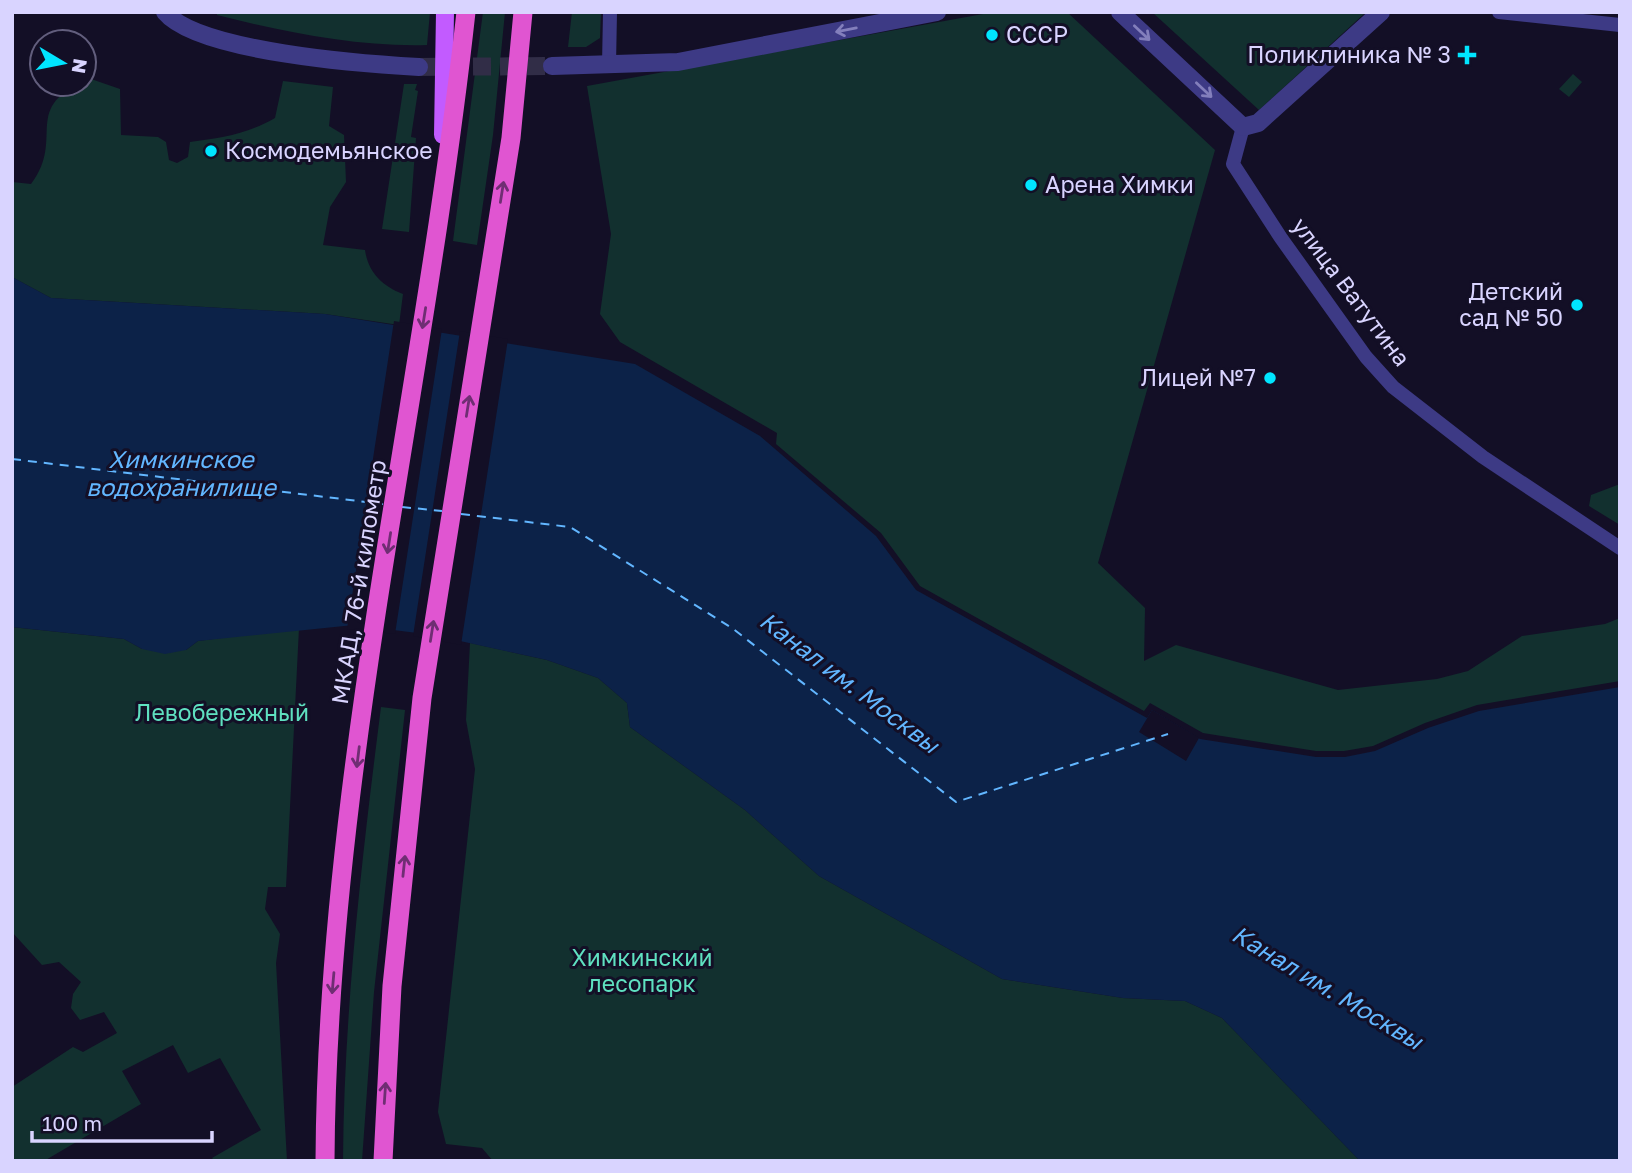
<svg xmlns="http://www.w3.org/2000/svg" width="1632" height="1173" font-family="'Golos Text',sans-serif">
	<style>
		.green { fill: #12302f }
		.water { fill: #0c2248 }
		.pier { fill: #130f26 }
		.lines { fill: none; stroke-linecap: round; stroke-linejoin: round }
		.ferry { stroke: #62b6ff; stroke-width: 2; stroke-dasharray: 9 7; stroke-linecap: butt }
		.tertiary-tunnel { stroke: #312d47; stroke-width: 18; stroke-dasharray: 18 9; stroke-linecap: butt }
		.minor { stroke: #3d3a85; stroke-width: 14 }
		.tertiary { stroke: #3d3a85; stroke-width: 18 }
		.primary { stroke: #c25bff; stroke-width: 18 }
		.trunk { stroke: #e055d1; stroke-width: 19 }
		.oneway { stroke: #837fbc }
		.oneway2 { stroke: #6f2e73 }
		.poi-dot { fill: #00e5ff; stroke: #130f26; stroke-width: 2.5 }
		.labels { text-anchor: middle; stroke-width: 6; stroke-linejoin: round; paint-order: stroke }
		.poi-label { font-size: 23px; fill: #d9d4ff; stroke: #130f26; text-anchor: start }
		.street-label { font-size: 23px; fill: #d9d4ff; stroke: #130f26 }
		.park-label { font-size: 23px; fill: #5fe0c0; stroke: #130f26 }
		.water-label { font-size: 24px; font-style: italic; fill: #62b6ff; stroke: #130f26 }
	</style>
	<rect width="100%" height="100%" fill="#130f26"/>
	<path class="green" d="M217 12H430L427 45C358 47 284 32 217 15Z
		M483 12H505L493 135 477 245 453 241Z
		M572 12H601L600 38 586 47H568Z
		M994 12H1067L1215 150 1098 563 1145 608 1144 661 1176 645 1338 690 1437 679 1468 671 1522 636 1605 624 1620 618V681L1477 705 1425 723 1373 746 1344 751H1316L1203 733 1150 703 1144 711 920 586 881 533 776 444 777 433 620 342 600 314 611 234 587 86Z
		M1152 12H1366L1259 110Z
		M1573 74 1582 82 1569 97 1559 89Z
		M91 79 120 89 121 135 158 137 166 142 169 160 177 163 188 157 190 142C221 138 247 134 275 118L283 81 333 87 329 126 344 135 346 182 330 207 323 245 365 250C368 272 382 286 403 294L399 325 325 314 51 298 12 277V182L31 184C67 137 18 107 91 79Z
		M404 84H417L415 90 418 91 411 137 416 138 409 232 382 229Z
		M1620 484V525L1589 506 1591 495Z
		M12 627 124 639 142 649 186 650 198 641 299 628 286 887H268L265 909 280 934 276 963 287 1161H215L212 1158 261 1130 220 1058 188 1073 173 1045 122 1071 141 1104 44 1161H12V1087L73 1047 83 1052 117 1033 104 1012 80 1020 71 1008 73 994 81 982 59 962 42 965 12 932Z
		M470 643 547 660 598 678 627 703 630 727 745 810 819 876 1002 979 1123 998 1185 1001 1222 1018 1360 1161H493L482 1148 446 1144 438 1112 475 769 466 720Z
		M381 707 405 710 374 992 362 1161H343C344 1009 362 857 381 707Z"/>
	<path class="water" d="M12 277 51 298 325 314 635 364 760 436 876 536 916 590 1147 718 1152 710 1200 739 1316 757H1345L1375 751 1428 728 1479 711 1620 687V1161H1360L1222 1018 1185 1001 1123 998 1002 979 819 876 745 810 630 727 627 703 598 678 547 660 433 635 354 625 198 641 186 650 165 654 142 649 124 639 12 627Z"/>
	<path class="pier" d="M394 321 442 329 395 634 347 629Z
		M460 331 508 339 461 645 413 636Z
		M1152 710 1199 738 1186 761 1139 732Z"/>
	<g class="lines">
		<path class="ferry" d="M12 459 383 504
			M402 507 442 511
			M461 514 570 527 732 628 956 802 1168 734"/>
		<path class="tertiary-tunnel" d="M419 67 552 66"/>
		<path class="minor" d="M1499 12 1620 25
			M609 65 610 12
			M1243 127 1233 164 1281 238 1366 357 1393 387 1483 457 1620 548"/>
		<path class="tertiary" d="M165 12C198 52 365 64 419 67
			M1120 12 1243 127 1258 123 1381 12
			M552 66 678 62 937 12"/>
		<path class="primary" d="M443 135 445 12"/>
		<path class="trunk" d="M325 1161C327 774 424 395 466 12
			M383 1161 392 986 422 698 511 138 523 12"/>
	</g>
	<defs><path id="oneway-shaft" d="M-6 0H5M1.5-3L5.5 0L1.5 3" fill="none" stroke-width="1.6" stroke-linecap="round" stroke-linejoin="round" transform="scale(1.75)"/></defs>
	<g class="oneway">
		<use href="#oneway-shaft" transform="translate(846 30) rotate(169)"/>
		<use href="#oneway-shaft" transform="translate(1142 33) rotate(43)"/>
		<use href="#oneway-shaft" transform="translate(1204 90) rotate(43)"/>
	</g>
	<g class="oneway2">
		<use href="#oneway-shaft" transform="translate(502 192) rotate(-81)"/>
		<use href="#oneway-shaft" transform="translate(424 318) rotate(99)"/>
		<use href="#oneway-shaft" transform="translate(468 406) rotate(-81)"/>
		<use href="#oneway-shaft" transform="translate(389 543) rotate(99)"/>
		<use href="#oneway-shaft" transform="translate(432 631) rotate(-81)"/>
		<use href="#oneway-shaft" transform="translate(358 757) rotate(97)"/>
		<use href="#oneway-shaft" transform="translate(404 866) rotate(-84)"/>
		<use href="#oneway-shaft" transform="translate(333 983) rotate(95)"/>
		<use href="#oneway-shaft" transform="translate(385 1093) rotate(-86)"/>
	</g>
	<g class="poi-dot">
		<circle cx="992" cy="35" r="7"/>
		<path d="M1463.5 44.5h7v7h7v7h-7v7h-7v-7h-7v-7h7z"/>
		<circle cx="211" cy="151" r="7"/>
		<circle cx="1031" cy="185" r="7"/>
		<circle cx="1577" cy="305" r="7"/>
		<circle cx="1270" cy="378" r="7"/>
	</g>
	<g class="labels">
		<g class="poi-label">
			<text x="1006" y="43">СССР</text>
			<text x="1451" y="63" text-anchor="end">Поликлиника № 3</text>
			<text x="225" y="159">Космодемьянское</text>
			<text x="1045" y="193">Арена Химки</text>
			<text x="1563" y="300" text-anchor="end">Детский<tspan x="1563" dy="26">сад № 50</tspan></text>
			<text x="1256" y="386" text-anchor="end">Лицей №7</text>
		</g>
		<g class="street-label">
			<text transform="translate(1351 292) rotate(53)" y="8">улица Ватутина</text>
			<text transform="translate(359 582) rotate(-81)" y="8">МКАД, 76-й километр</text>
		</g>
		<g class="park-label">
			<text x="222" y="721">Левобережный</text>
			<text x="642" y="966">Химкинский<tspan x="642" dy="26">лесопарк</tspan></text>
		</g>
		<g class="water-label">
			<text x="181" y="468">Химкинское<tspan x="181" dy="28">водохранилище</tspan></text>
			<text transform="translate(849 683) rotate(37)" y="8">Канал им. Москвы</text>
			<text transform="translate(1327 988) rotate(31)" y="8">Канал им. Москвы</text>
		</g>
	</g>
	<rect width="1632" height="1173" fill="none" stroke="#d9d4ff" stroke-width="28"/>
	<g transform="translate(63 63) rotate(100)"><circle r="33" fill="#130f26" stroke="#625e7d" stroke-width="2"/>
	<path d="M0-5L12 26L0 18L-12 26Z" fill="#00e5ff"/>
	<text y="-10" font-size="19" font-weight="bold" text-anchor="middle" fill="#d9d4ff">N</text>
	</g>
	<path d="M32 1131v10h180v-10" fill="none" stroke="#d9d4ff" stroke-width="3.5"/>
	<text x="42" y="1131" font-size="21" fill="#d9d4ff" stroke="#130f26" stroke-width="5" paint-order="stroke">100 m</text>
</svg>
